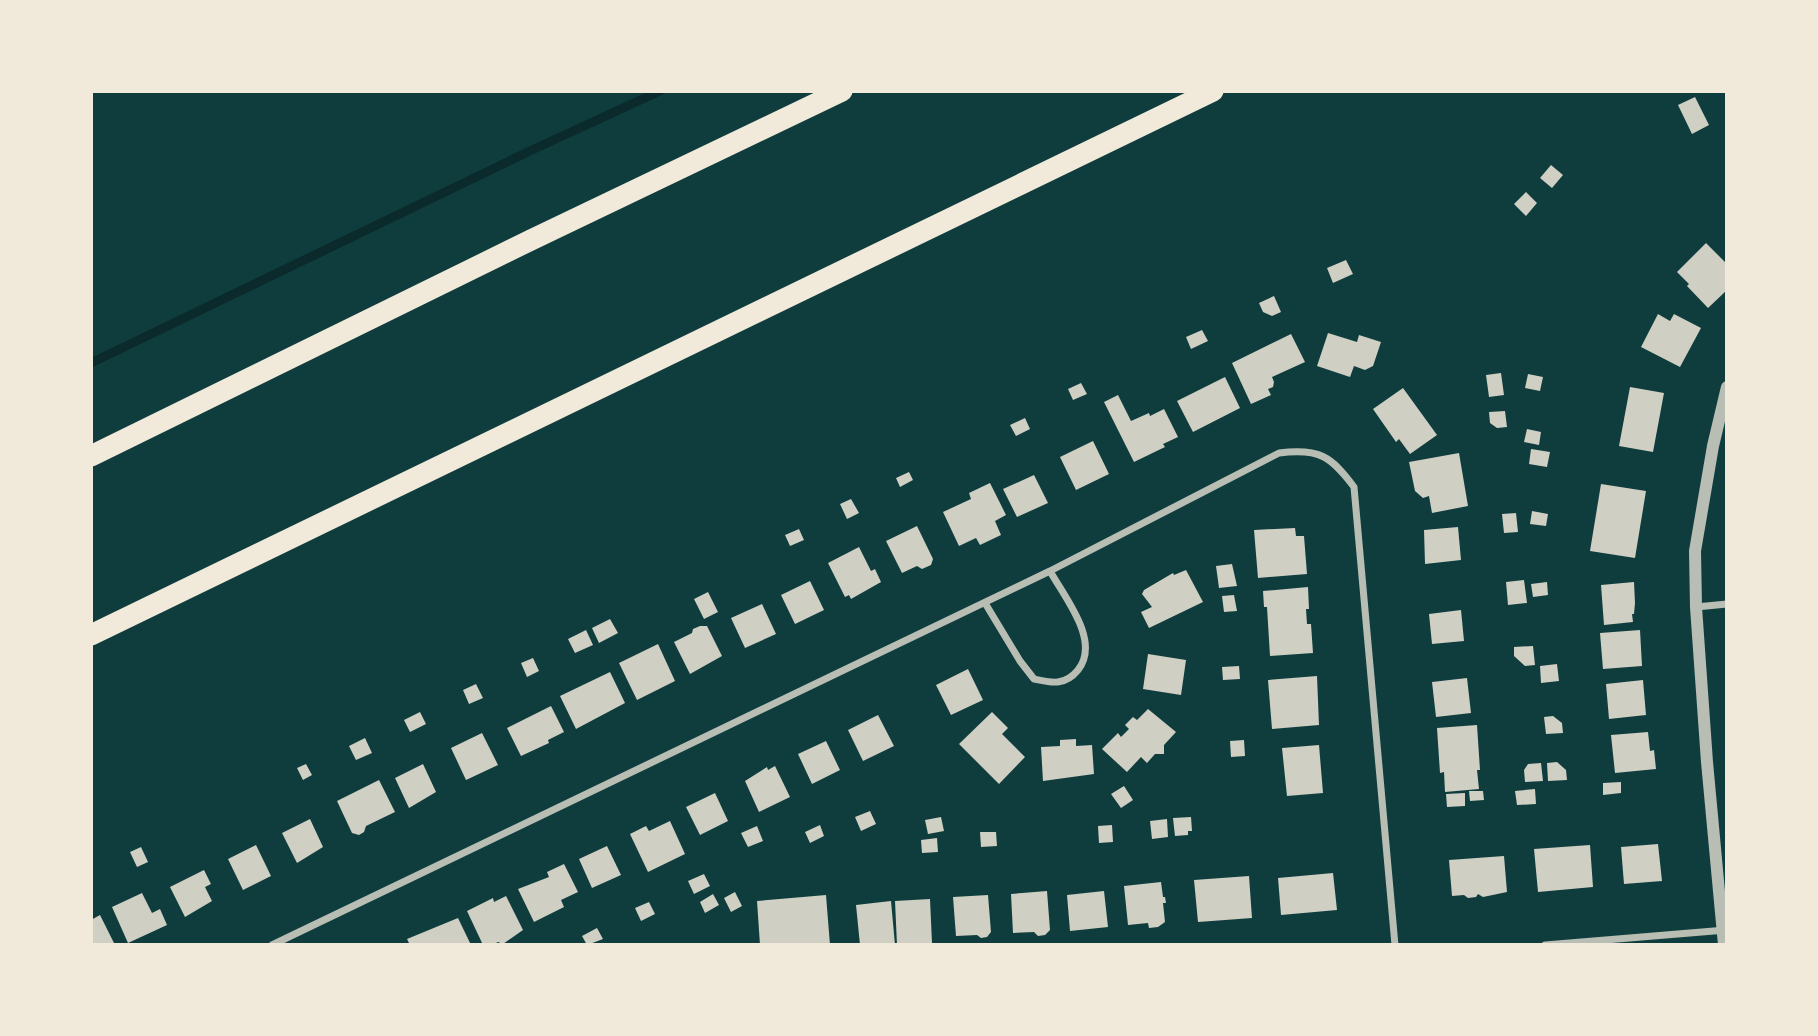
<svg xmlns="http://www.w3.org/2000/svg" width="1818" height="1036" font-family="Quicksand,sans-serif">
	<style>
		.lines { fill: none; stroke-linecap: round; stroke-linejoin: round }
		.stream { stroke: #0a2a2b; stroke-width: 9 }
		.building { fill: #cfcfc3 }
		.minor { stroke: #b8beb3; stroke-width: 7 }
		.tertiary { stroke: #b8beb3; stroke-width: 12 }
		.motorway { stroke: #f1e9da; stroke-width: 21 }
	</style>
	<rect width="100%" height="100%" fill="#0f3d3e"/>
	<g class="lines">
		<path class="stream" d="M91 363 532 150 660 91"/>
	</g>
	<path class="building" d="M1695 97 1709 125 1692 134 1678 105Z
		M1551 165 1563 175 1552 188 1540 178Z
		M1526 192 1537 203 1526 216 1514 204Z
		M1706 243 1727 264V290L1708 308 1687 286 1689 284 1677 272Z
		M1346 260 1353 274 1333 283 1327 268Z
		M1274 296 1281 312 1272 316 1263 312 1259 303Z
		M1658 314 1670 321 1674 314 1701 328 1680 367 1641 347Z
		M1202 330 1208 341 1191 349 1186 337Z
		M1328 333 1357 342 1359 335 1381 342 1373 366 1365 370 1354 366 1350 377 1317 366Z
		M1291 334 1305 362 1272 377 1274 382 1273 387 1268 389 1271 395 1251 404 1232 363Z
		M1501 373 1504 395 1489 397 1486 375Z
		M1528 374 1543 377 1540 391 1525 388Z
		M1225 377 1240 408 1193 432 1177 401Z
		M1081 383 1087 394 1073 400 1068 389Z
		M1630 387 1664 393 1653 452 1619 446Z
		M1403 388 1437 435 1410 454 1399 439 1396 442 1373 409Z
		M1118 395 1131 421 1149 413 1150 416 1164 409 1178 437 1163 444 1165 447 1134 462 1104 402Z
		M1505 411 1507 427 1497 428 1490 423 1489 412Z
		M1025 418 1030 429 1016 436 1010 425Z
		M1527 429 1541 432 1539 445 1524 442Z
		M1093 441 1109 474 1076 490 1060 457Z
		M1531 449 1550 452 1547 467 1529 464Z
		M1459 453 1468 506 1432 513 1429 496 1423 498 1415 491 1409 462Z
		M909 472 913 480 900 487 896 478Z
		M1034 475 1048 503 1017 517 1003 489Z
		M990 483 1006 515 995 521 1001 535 980 545 976 538 959 546 943 512 971 499 969 493Z
		M1601 484 1646 491 1635 558 1590 551Z
		M851 499 859 513 847 519 840 504Z
		M1532 511 1548 514 1546 526 1530 524Z
		M1516 513 1518 532 1504 533 1502 514Z
		M917 526 933 559 931 565 922 569 917 566 902 573 886 541Z
		M1458 527 1461 560 1425 564 1424 530Z
		M1295 528 1296 536H1304L1307 574 1258 578 1254 530Z
		M799 529 804 540 790 546 785 535Z
		M859 547 871 571 875 569 881 582 851 599 849 595 845 597 828 563Z
		M1232 564 1237 586 1219 588 1216 566Z
		M1186 570 1203 602 1149 628 1141 612 1152 607 1142 594 1144 590 1173 573 1174 575Z
		M1524 580 1527 603 1508 605 1506 582Z
		M810 581 824 610 795 624 781 595Z
		M1547 582 1548 595 1533 597 1531 584Z
		M1634 582 1635 603 1634 614H1632L1633 622 1604 625 1601 585Z
		M1308 587 1309 609H1306L1307 624H1311L1313 653 1270 656 1267 607H1264L1263 591Z
		M708 592 718 612 704 619 694 599Z
		M1234 595 1237 611 1224 612 1222 596Z
		M762 604 776 634 745 648 731 618Z
		M1461 610 1464 641 1432 644 1429 614Z
		M610 619 618 633 599 643 592 628Z
		M700 626H707L722 656 690 674 674 642 692 633 693 629Z
		M586 630 593 645 575 653 568 639Z
		M1640 630 1642 666 1603 669 1600 633Z
		M658 644 675 681 637 700 619 663Z
		M1533 646 1535 665 1525 666 1514 656V647Z
		M1148 654 1186 660 1181 695 1143 689Z
		M533 658 539 671 527 677 521 663Z
		M1557 664 1559 681 1541 683 1540 666Z
		M1239 666 1240 679 1223 680 1222 667Z
		M968 669 983 700 951 715 936 685Z
		M610 672 625 703 576 729 560 696Z
		M1317 676 1319 725 1272 729 1268 680Z
		M1467 678 1471 713 1436 717 1432 682Z
		M1643 680 1646 715 1609 719 1606 684Z
		M476 684 483 698 469 704 463 690Z
		M551 706 564 732 548 740 549 743 521 756 507 728Z
		M1148 709 1176 732 1164 745V754H1155L1147 763 1141 757 1127 772 1102 749 1118 733 1121 737 1129 729 1125 725 1133 717 1137 720Z
		M420 712 426 724 410 732 404 720Z
		M992 712 1008 728 1002 734 1025 757 999 784 959 744Z
		M878 715 894 746 863 761 848 730Z
		M1553 716 1562 723 1563 733 1546 734 1544 717Z
		M1477 725 1480 770H1477L1479 789 1445 792 1444 772 1440 773 1437 728Z
		M1648 732 1650 751 1654 750 1656 769 1615 773 1611 735Z
		M482 733 498 765 466 780 451 748Z
		M365 738 372 753 356 760 349 746Z
		M1076 739V746L1092 745 1094 774 1043 781 1041 747 1060 746V740Z
		M1244 740 1245 756 1231 757 1230 741Z
		M826 741 840 770 812 784 798 754Z
		M1319 745 1323 793 1287 796 1282 748Z
		M1557 762 1566 770 1567 780 1548 781 1547 763Z
		M1541 763 1543 781 1525 782 1524 770 1528 764Z
		M306 764 312 775 303 780 297 768Z
		M423 764 436 792 409 808 395 778Z
		M775 766 790 797 759 812 745 781 767 767 768 770Z
		M379 780 395 812 366 826 364 832 359 835 352 833 337 801Z
		M1621 782V793L1603 795V783Z
		M1124 786 1133 800 1121 808 1111 794Z
		M1535 789 1536 804 1517 805 1515 791Z
		M1469 791H1483L1484 800 1470 801Z
		M715 793 728 821 700 835 686 807Z
		M1465 793V806L1447 807 1446 794Z
		M870 811 876 824 861 831 855 817Z
		M941 817 944 831 928 834 925 820Z
		M1191 817 1192 831H1188V835L1175 836 1173 818Z
		M310 819 323 847 297 863 282 833Z
		M1167 819 1168 837 1152 839 1150 821Z
		M670 821 685 854 648 872 630 834 646 826 649 831Z
		M820 825 824 836 810 843 805 832Z
		M1112 825 1113 842 1099 843 1098 826Z
		M757 826 763 841 748 847 741 833Z
		M980 832H996L997 846 981 847Z
		M937 838 938 852 922 853 921 840Z
		M1658 844 1662 881 1624 884 1621 847Z
		M256 845 271 876 243 890 228 859Z
		M1590 845 1593 887 1538 892 1534 849Z
		M607 846 621 875 592 888 579 859Z
		M141 847 148 862 137 867 130 852Z
		M1504 856 1507 892 1483 897 1478 894 1476 897 1468 898 1464 895 1452 896 1449 860Z
		M564 864 578 892 561 900 564 907 534 922 518 889 549 877 547 872Z
		M204 870 211 884 205 887 212 901 185 917 170 887Z
		M1333 873 1337 910 1281 915 1278 878Z
		M704 874 710 886 694 894 688 881Z
		M1249 876 1252 918 1198 922 1194 880Z
		M1161 882 1163 897H1165L1166 903H1163L1165 922 1158 927 1149 928 1148 923 1128 925 1124 886Z
		M1047 891 1050 930 1045 935 1038 936 1034 932 1013 933 1011 894Z
		M1104 891 1108 927 1070 931 1067 895Z
		M735 892 742 906 731 912 724 898Z
		M142 893 152 913 160 909 167 925 128 943 112 907Z
		M713 894 719 905 705 913 700 902Z
		M826 895 830 945H760L757 901Z
		M988 895 991 932 987 937 981 938 977 935 956 936 953 897Z
		M506 896 523 930 503 944 498 942 492 945H483L467 911 493 898 494 902Z
		M930 899 932 943 897 945 895 901Z
		M891 901 895 945H860L856 905Z
		M649 902 655 914 641 921 635 908Z
		M100 915 115 945H91V920Z
		M458 918 471 945H410L407 939Z
		M597 928 603 939 587 945 582 936Z"/>
	<g class="lines">
		<path class="minor" d="M985 603 1020 661 1034 679C1052 683 1065 686 1078 670 1101 641 1065 598 1050 571
			M1696 607 1727 604
			M272 945 1050 571 1279 453C1319 448 1331 456 1354 487L1395 945
			M1545 945 1726 930"/>
		<path class="tertiary" d="M1724 945 1707 762 1696 607 1695 551 1713 446 1727 387"/>
		<path class="motorway" d="M91 456 531 240 842 91
			M91 635 1213 91"/>
	</g>
	<rect width="1818" height="1036" fill="none" stroke="#f1e9da" stroke-width="186"/>
</svg>
